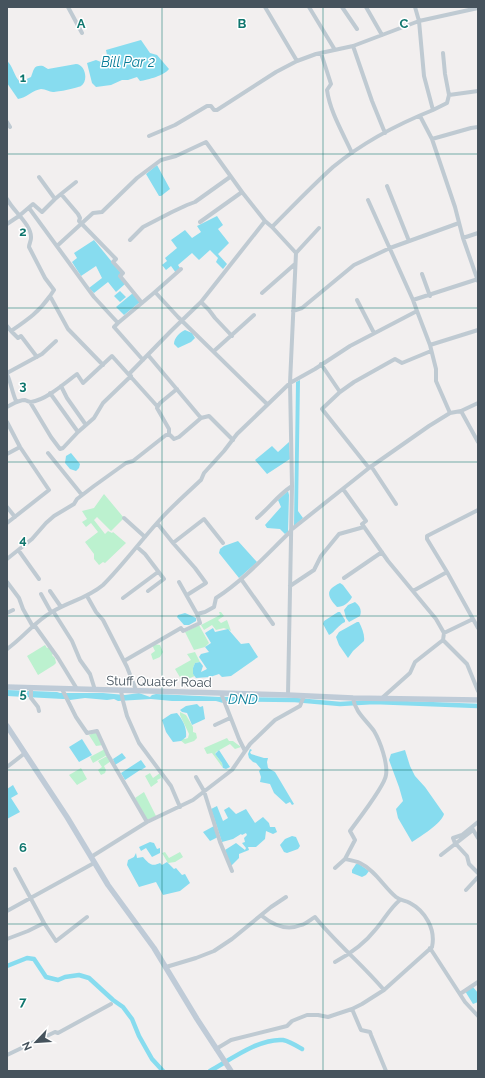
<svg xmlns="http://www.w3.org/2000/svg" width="485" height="1078" font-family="Raleway,sans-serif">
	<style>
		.green { fill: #bcf1cf }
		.water { fill: #87dcef }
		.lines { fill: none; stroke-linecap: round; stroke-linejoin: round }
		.canal { stroke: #87dcef; stroke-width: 4.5 }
		.street { stroke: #bfcad2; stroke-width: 4 }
		.secondary { stroke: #bfcbd7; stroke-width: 5.5 }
		.grid { fill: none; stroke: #0f766e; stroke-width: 1; stroke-opacity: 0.55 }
		.labels { text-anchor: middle; stroke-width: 3; stroke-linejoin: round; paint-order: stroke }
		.street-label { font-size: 13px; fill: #46535d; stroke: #fff }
		.water-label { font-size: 14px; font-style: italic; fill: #087d98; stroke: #fff }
		.grid-label { font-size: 13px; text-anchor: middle; font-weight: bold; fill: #0f766e; stroke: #fff; stroke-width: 3; stroke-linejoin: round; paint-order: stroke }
	</style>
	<rect width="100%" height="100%" fill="#f2efef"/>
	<path class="green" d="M104 494 124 518 111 531 97 517 94 520 105 534 108 531 112 533 113 532 126 543 105 563 103 562 99 565 94 559V554L85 542 98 532 91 523 86 527 82 522 87 519 82 511 94 508Z
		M219 612H221L224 616 218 620 221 623 227 620 231 631 224 628 216 630 212 625 204 630 201 625 220 615Z
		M199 625 209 643 205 647 194 650 185 632Z
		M154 644 160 645 163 652 160 657 153 660 151 654 155 651 152 645Z
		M45 645 47 648 49 647 54 653 52 655 55 658 56 663 54 665 38 675 27 656Z
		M195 652 200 662 195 663 193 668V674L195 676 185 680 181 679 175 669 191 660 187 654Z
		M180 712 186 715 193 727V732L196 733 197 738 194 741 185 744 180 740 183 738 185 739 188 738 189 734 180 715Z
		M94 733H97L103 745 96 746 89 735Z
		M227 738 229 741H233L241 747 235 749 230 744 216 752 215 754 222 763 223 768 212 753 207 754 204 748Z
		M105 749 107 755 93 763 90 757Z
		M107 756 111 761 104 766 106 770 105 773 101 775 98 770 102 767 98 761Z
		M81 768 87 779 77 785 69 775Z
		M150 773 153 778 160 773 161 778 157 780 158 782 151 787 145 776Z
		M144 792 156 816 147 820 135 798Z
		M165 852 169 858 180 852 183 857 175 862 168 863 162 853Z"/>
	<path class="water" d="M141 40 150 53 157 55 169 69C165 75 148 80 140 81L137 77 128 80H122L111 85 96 87 92 83 87 63 96 60 101 62 108 60 106 50Z
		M7 61C13 66 14 76 20 82L31 77C34 70 33 65 43 66L48 69 76 64C85 64 89 81 81 86 77 88 58 92 53 92 49 92 46 89 41 89 33 90 26 98 18 99L7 83Z
		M157 165 170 189 161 196H159L146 174Z
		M217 216 223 225 218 229 229 243 218 254 227 264 223 269 216 262 218 258 210 250 199 260 192 253 178 265 180 268 176 273 171 266 166 270 162 265 167 261 165 258 177 248 171 240 185 230 192 238 201 232 197 226Z
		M94 240 121 273 125 284 116 292 108 282 94 293 89 288 102 278 96 266 81 276 72 262 77 258 74 253Z
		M120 291 126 297 120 302 114 296Z
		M133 293 140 302 124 315 116 307Z
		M185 330 192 333 195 338 191 342 178 348 174 344C174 338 180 332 185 330Z
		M300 380 298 511 303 518 294 526 296 382Z
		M289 442 290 459 267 474 255 460 272 446 278 452Z
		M71 453 80 464 79 468 76 471 70 469 65 463 66 456Z
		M288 491 289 495 288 532 285 534 280 529 267 528 265 525 281 507 278 500Z
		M238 541 257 562 239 578 219 553 220 549 224 546Z
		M340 583 343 585 352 597C349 603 343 607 337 607 327 596 325 590 340 583Z
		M355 602C360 606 362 610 360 616L349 622 346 618 344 610 348 605Z
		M338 612H340L345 620V622C338 625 335 632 329 635L323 624 324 621Z
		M185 613 192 616 196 618V621L189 625H184L177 617 178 615Z
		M357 622H359C362 628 365 635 364 641L353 651 348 658 339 645 336 637 339 632Z
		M213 628 215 632 228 629 241 644 249 643 258 657 231 676 222 677 219 674 210 677 196 678 193 674V668L195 663 200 662 203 666 201 672 207 669 199 657 201 654 209 652 205 647 211 643 205 633Z
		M7 690 57 692 60 693H103L125 695 139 693 150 697 152 695 156 694 221 697 223 703 216 701H172L151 699 118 701 114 699 107 700 85 698 70 700 68 699H63L7 696Z
		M197 704 200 707 203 706 205 719 192 725 187 713 182 712 180 710 186 706Z
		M177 713C183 720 187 728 186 737L181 741 173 742 166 732 162 720 171 714Z
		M82 739 92 755 79 762 69 747Z
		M250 749 252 750 250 752 251 754 264 758H268L267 762 268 768 275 772 294 804 292 805 290 802 286 804 274 793 270 784 260 782 261 777 259 771 261 769 256 763 253 762 249 758 248 754Z
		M219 750 230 767 226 769 223 768 222 763 215 754Z
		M405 750 410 766 415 776 425 787 444 814C442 823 420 837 412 842L398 818 396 809 403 801 399 787 389 760 391 754Z
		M122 753 126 758 115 765 113 759Z
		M141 760 146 767 141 770H140L125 780 121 773Z
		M13 785 18 794 11 798 20 812 7 819V789Z
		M217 806 223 821 228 818 224 810 229 807 236 814 246 809 255 823 263 817 269 823 270 827H275L277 832 273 834 266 831 265 839 256 847H248L249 850 239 854V858L231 866 225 850 236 843 245 850 246 848 242 843 245 842 244 838 247 835 246 833 242 835 241 834 233 839 222 842 211 809Z
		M214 826 218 837 210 841 203 832Z
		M292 836 296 837 300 846 298 849 287 853 284 852 280 845 285 839Z
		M150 842 154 843 157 849 160 848V853L152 857 146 848 141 851 139 847Z
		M136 853 137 858 143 857C149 864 152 867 160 863L162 865 167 862 174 869 176 868 182 875 185 874 190 883 180 891 163 895 156 882 139 887 127 865 128 860 134 857Z
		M356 864H359L369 871 366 875 362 877 352 873V870Z
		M473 987 478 993V1002L473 1004 465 991Z"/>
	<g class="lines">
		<path class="canal" d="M220 699 295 700 340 704 374 702 478 706
			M7 966 27 958 34 959 46 977 58 980 65 977 79 975 89 978 113 1000 123 1007 132 1019 139 1036 152 1059 163 1071
			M210 1071C230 1060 259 1038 283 1040 289 1041 297 1046 302 1049"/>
		<path class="street" d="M68 7 82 33
			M265 7 297 61
			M309 7 335 50
			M342 7 357 29
			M366 7 382 35
			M353 46 372 101 385 133
			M321 53 331 84 327 90C330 112 343 133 352 153
			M443 53 445 74 449 95
			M433 110 447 103 449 95 478 91
			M420 116 432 139 455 207 463 238 478 281
			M7 122 10 127
			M149 136 175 125 207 106H211L214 110H217L276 72 297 61 316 54 353 46 419 21 478 8
			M432 139 471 128 478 127
			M387 186 409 241
			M61 194 76 182
			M7 199C13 211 32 225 31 238 31 241 29 244 29 247L45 278 54 290 50 296 68 329 103 365
			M55 199 61 194 78 214 80 218 79 221 116 259 113 262 123 273 120 276 142 303
			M368 200 413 300
			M29 208 94 297 118 323 114 327 143 360
			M200 222 242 192 265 221 272 227C292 207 312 186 333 167 362 143 398 124 433 110L424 76 419 21 415 7
			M7 224 19 216 33 204 42 212 55 199 39 177
			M272 227 296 253 290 383 292 486 288 695
			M463 238 478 233
			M130 240 143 227 172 212 187 205 195 202 230 177
			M57 246 93 213 102 212 137 178 161 160 176 156 206 142 242 192
			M296 253 319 228
			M181 269 155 292 178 317 267 404
			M422 274 430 296
			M262 293 295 264
			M357 300 374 333
			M201 302 209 310 215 318 232 336
			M293 311 302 308 354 265 390 248 459 223
			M417 311 430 345 436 369V381L450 413
			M118 323 155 292
			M7 326 11 331C27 320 39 312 50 296
			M11 331 18 338 21 336 37 357
			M430 345 478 330
			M214 351 254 315
			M321 364 340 392
			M7 373 42 354 56 341
			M7 374C11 383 12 392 16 401
			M129 374 171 331 201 302 265 221
			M61 386 67 398 86 425
			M50 393 78 432 94 418 103 403 131 376
			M30 402 51 437 60 449 63 448 78 432
			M7 407C13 404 18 400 25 400 27 401 28 402 31 402 46 400 65 383 77 374L83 383 112 356 157 406
			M461 411 478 442
			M201 418 209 416 233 440
			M7 422 20 447 49 490 7 523
			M169 434V429L157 408 160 403 177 389
			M48 453 82 495
			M7 454 20 447
			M371 466 396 504
			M369 468 322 409 323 408 340 392 354 382 395 359 402 363 431 351
			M343 489 366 521 362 524 388 561 436 619 444 633 443 640 467 664 478 691
			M7 507 15 517
			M478 510 427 536V539L447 572 478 628
			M124 518 145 537
			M257 518C269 508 278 495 292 486
			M157 523 173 543 204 519 223 543
			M291 530 369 468 429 426 450 413 461 411 478 403
			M173 543 195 568 206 583 187 595
			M137 547 145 554 164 579 148 591
			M19 551 39 579
			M7 559 32 539 46 523 54 516 74 504 77 499 94 486 126 463 133 461 166 435H170L174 439 179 437 201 418 148 355
			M344 578 382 552
			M241 579 273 624
			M7 582 19 598 23 609 32 625 35 626 58 658 77 689
			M290 586 314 570 321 556 339 534 364 527
			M50 591 61 607
			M413 591 447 572
			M41 594 51 612
			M87 596 96 612 103 620 127 667 136 690
			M123 598 158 572
			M53 611 72 641 80 660 90 674 95 690
			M7 613 13 610
			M197 614 205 612 214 607 216 598C244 580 267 554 291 531
			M444 633 473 619
			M7 649C23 638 35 621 52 612 68 602 88 598 103 585 122 566 139 543 157 523 171 507 186 494 201 480L204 473 224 451 237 434 290 383 315 369 350 346 417 311 413 300 478 279
			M124 661 181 628 183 631 200 623 197 614 179 582
			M31 688V698L38 707 39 711
			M62 689 76 717 87 733 97 731 108 755 147 822
			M121 691 123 701 127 716 139 743 171 786 180 807
			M221 693 239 739 245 751
			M382 698 410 673 415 662 443 640
			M215 725 230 718
			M7 767 25 753
			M196 777 204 791 220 842 232 871
			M478 822 462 835 453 838 455 843 467 856 469 864 478 873
			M472 828 478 838
			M441 855 473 830
			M91 857 147 822 193 800 232 770 250 744 275 720 300 706 304 696
			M345 859 355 840 350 831C357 821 385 786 386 775 388 763 380 741 374 731 366 720 355 712 353 698
			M15 869 44 923 56 941 87 917
			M466 890 478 877
			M7 911 94 863
			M262 916C273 925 287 931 301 925 306 924 311 919 315 917 336 943 362 964 384 990
			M7 939 28 931 44 923
			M430 948 465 1002 478 1016
			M335 962C350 954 365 943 376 929 384 920 390 908 400 900
			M166 967 196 958 214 951 232 939 271 907 286 897
			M460 994 478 982
			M352 1009 361 1030 370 1032 371 1035 386 1071
			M216 1049 231 1040 287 1026 292 1021 307 1015H318L328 1017 352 1009 362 1004 384 990 432 947C436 929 425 911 410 903 405 900 401 901 396 897 384 887 375 870 360 863 356 861 350 860 345 859L335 868
			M7 1055 55 1032 58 1033 111 1004"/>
		<path class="secondary" d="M7 687 288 695 353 698 478 700
			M7 726 67 817 108 885 154 948 197 1019 231 1071"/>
	</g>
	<path class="grid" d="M162 7V1071M323 7V1071M7 154H478M7 308H478M7 462H478M7 616H478M7 770H478M7 924H478"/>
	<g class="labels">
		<g class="street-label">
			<text transform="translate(159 681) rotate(1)" y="5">Stuff Quater Road</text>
		</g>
		<g class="water-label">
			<text x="128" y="67">Bill Par 2</text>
			<text transform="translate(243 699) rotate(1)" y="5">DND</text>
		</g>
	</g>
	<g class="grid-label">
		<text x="81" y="28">A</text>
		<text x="242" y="28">B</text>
		<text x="404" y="28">C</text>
		<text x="23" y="82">1</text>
		<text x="23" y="236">2</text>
		<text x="23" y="390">3</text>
		<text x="23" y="544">4</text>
		<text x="23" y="698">5</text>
		<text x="23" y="852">6</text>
		<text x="23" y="1006">7</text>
	</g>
	<rect width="485" height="1078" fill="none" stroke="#46535d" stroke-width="16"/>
	<g transform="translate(36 1042) rotate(245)" stroke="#ffffff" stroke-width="3" paint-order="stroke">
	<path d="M0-3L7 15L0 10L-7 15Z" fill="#46535d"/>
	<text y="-6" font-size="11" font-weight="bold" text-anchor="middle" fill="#46535d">N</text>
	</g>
</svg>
